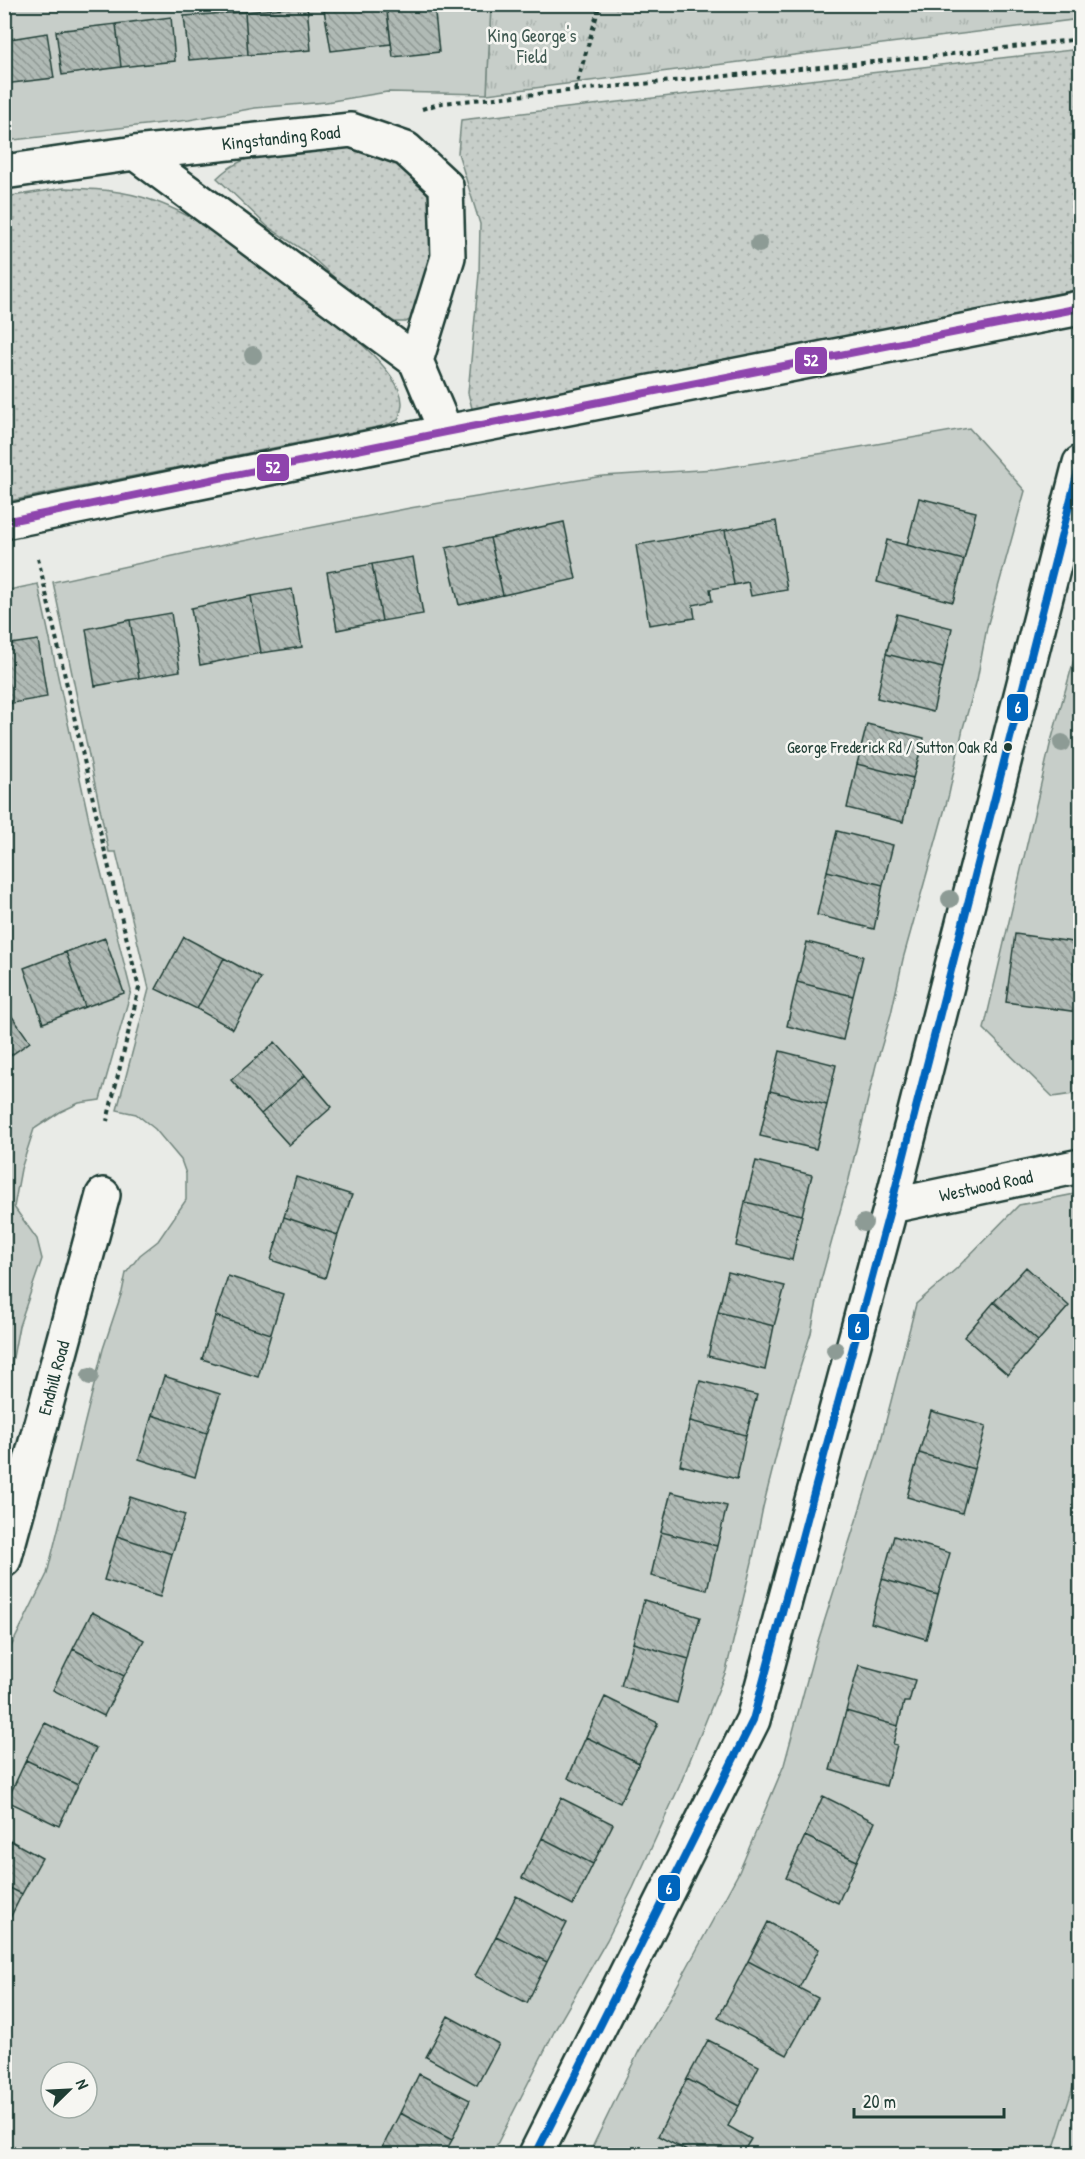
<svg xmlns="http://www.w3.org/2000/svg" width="1085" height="2159" font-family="'Patrick Hand',sans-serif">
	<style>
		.built { fill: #d8dcd8 }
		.grass { fill: url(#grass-dots); stroke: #73867e; stroke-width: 1.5 }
		.park { fill: url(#park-tufts); stroke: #73867e; stroke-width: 1.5 }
		.garden { fill: #c7cec9; stroke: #73867e; stroke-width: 1.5; fill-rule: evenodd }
		.building { fill: url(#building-back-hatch); stroke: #1f3d34; stroke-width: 1.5 }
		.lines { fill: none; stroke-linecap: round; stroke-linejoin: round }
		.minor-casing { stroke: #1f3d34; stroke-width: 38 }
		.major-casing { stroke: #1f3d34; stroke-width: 38 }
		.path { stroke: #1f3d34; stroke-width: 4; stroke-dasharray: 4.5 4.5; stroke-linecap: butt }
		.minor { stroke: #f6f6f2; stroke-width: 33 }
		.major { stroke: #f6f6f2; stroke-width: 33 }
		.bus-1-casing { stroke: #f6f6f2; stroke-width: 12 }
		.bus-2-casing { stroke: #f6f6f2; stroke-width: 12 }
		.bus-1 { stroke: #0065bd; stroke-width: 8 }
		.bus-2 { stroke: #8e44ad; stroke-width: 8 }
		.tree { fill: #8d9b95 }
		.bus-dot { fill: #1f3d34; stroke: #f6f6f2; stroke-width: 2 }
		.labels { text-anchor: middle; stroke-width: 5; stroke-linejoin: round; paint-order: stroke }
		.bus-label { font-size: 16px; fill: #1f3d34; stroke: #f6f6f2; text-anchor: end }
		.park-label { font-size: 18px; fill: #415a52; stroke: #f6f6f2 }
		.street-label { font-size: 18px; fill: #1f3d34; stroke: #f6f6f2 }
		.line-badge { stroke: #f6f6f2; stroke-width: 2 }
		.badge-label { font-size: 16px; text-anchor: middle; font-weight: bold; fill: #fff }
	</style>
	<defs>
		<pattern id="grass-dots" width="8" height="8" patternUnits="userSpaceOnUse" patternTransform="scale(1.5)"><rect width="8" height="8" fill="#c7cec9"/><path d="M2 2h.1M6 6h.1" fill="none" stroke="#aab2ad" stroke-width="1.8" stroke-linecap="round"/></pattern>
		<pattern id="park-tufts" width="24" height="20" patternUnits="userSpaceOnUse" patternTransform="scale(1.5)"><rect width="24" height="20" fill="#c7cec9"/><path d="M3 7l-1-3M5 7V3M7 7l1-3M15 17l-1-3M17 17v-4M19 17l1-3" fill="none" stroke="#aab2ad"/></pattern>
		<pattern id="building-back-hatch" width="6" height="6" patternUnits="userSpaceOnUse" patternTransform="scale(1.5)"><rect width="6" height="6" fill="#b0bab5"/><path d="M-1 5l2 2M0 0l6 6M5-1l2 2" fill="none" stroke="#8f9894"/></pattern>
	</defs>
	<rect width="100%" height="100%" fill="#e9ebe7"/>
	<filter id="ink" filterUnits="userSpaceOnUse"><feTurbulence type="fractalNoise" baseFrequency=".0167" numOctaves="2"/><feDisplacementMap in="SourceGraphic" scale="12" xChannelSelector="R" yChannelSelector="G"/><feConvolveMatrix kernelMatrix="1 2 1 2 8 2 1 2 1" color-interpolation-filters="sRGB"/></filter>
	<g filter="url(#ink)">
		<path class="built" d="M1080 2065V2154H1052L1062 2125Z"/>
		<path class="grass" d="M1080 49V289L473 412 468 393 479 274 480 224 458 153 461 120Z
			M351 148C360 149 370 149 379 152 417 161 440 205 438 242 437 261 425 294 420 314L406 322H392L346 288 306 252 268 227 217 178C250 144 307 151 351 148Z
			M64 188C96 189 124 190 154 201 206 219 257 262 300 295 329 317 385 357 399 390 404 401 402 409 398 420L387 425 5 502V197Z"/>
		<path class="park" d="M491 5 1080 4V19L487 94Z"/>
		<path class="garden" d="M4 5H491L487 94 387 92 326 102 255 108 189 120 5 141Z
			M969 428 1025 491 987 627 977 680 963 728 949 794 903 959 891 1014 876 1065 849 1179 821 1280 811 1333 792 1393 763 1507 752 1562 726 1671 679 1787 633 1888 607 1940 555 2030 492 2154H5V1659L47 1574 103 1349 122 1292 126 1273 140 1255 158 1241 186 1200V1174L181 1160 155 1129 136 1114 117 1110 149 989 116 852H109L53 582 233 543 410 508 603 476 715 469 825 453ZM51 2072H87V2108H51Z
			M38 584 95 848 131 991 100 1100 79 1103 60 1112 34 1129 21 1169 14 1207 37 1239 42 1259 19 1326 5 1399 4 591Z
			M1080 638V1093L1053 1097 984 1029 1050 745Z
			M1080 1193V2065L1052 2154H589L639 2051 671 1997 739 1872 784 1765 814 1654 879 1448 916 1304 956 1269 1019 1205Z"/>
		<path class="building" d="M323 4H386L391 44 331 51Z
			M386 4H434L439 52 393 57Z
			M307 6 311 50 248 55 245 12Z
			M245 12 248 55 189 60 184 16Z
			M171 17 175 61 121 67 116 24Z
			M116 24 121 67 62 75 56 31Z
			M47 33 54 78 4 84V40Z
			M919 498 976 512 964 560 907 545Z
			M776 521 787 590 751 596 748 582 734 585 725 530Z
			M564 522 576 579 503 595 490 538Z
			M725 530 734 585 710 589 712 601 693 605 695 618 649 625 636 545Z
			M490 538 503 595 459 605 446 548Z
			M887 540 964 560 953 602 877 582Z
			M413 557 423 614 382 621 372 564Z
			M372 564 382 621 337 630 327 572Z
			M292 589 302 647 261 653 251 596Z
			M251 596 261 653 200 665 191 608Z
			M171 613 180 671 139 678 130 620Z
			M897 614 952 628 943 668 886 654Z
			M130 620 139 678 95 686 86 629Z
			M38 640 47 697 7 704 4 691V645Z
			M886 654 943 668 933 712 877 698Z
			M867 724 924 738 913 778 857 764Z
			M857 764 913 778 903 822 847 808Z
			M837 831 893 845 883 885 827 871Z
			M827 871 883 885 874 929 817 915Z
			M1015 934 1080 943V1023H1077L1078 1012 1006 1002Z
			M184 937 224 958 197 1009 156 989Z
			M105 938 124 993 85 1007 66 952Z
			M807 942 863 956 853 996 797 982Z
			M66 952 85 1007 43 1023 24 968Z
			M224 958 261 978 233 1029 197 1009Z
			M797 982 853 996 843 1040 787 1026Z
			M4 1005 30 1042 4 1060Z
			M275 1042 305 1075 261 1114 231 1080Z
			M780 1051 836 1065 827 1105 770 1091Z
			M305 1075 332 1107 289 1145 261 1114Z
			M770 1091 827 1105 816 1149 760 1136Z
			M756 1161 812 1175 802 1215 745 1202Z
			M296 1177 352 1195 338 1235 284 1217Z
			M745 1202 802 1215 792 1260 736 1246Z
			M284 1217 338 1235 325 1278 271 1260Z
			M1026 1267 1069 1306 1038 1341 994 1302Z
			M728 1272 785 1286 774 1326 718 1312Z
			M228 1276 283 1294 271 1334 215 1316Z
			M994 1302 1038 1341 1008 1375 964 1337Z
			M718 1312 774 1326 765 1370 708 1356Z
			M215 1316 271 1334 258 1377 202 1359Z
			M164 1376 220 1394 207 1433 152 1415Z
			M700 1381 757 1395 746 1435 690 1421Z
			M931 1411 986 1426 974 1469 919 1453Z
			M152 1415 207 1433 195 1477 139 1459Z
			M690 1421 746 1435 737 1479 680 1465Z
			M919 1453 974 1469 962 1513 907 1497Z
			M671 1492 727 1506 717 1546 661 1532Z
			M130 1497 185 1515 172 1554 117 1536Z
			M661 1532 717 1546 707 1590 651 1576Z
			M117 1536 172 1554 160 1597 104 1580Z
			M894 1536 950 1553 938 1595 882 1579Z
			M882 1579 938 1595 926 1639 871 1623Z
			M644 1600 700 1617 689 1659 633 1643Z
			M92 1612 144 1640 124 1676 73 1649Z
			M633 1643 689 1659 677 1703 621 1686Z
			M73 1649 124 1676 104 1716 53 1690Z
			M859 1665 915 1680 909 1702H904L898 1726 846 1711Z
			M605 1697 658 1723 639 1763 586 1737Z
			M846 1711 898 1726 893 1744 897 1745 886 1786 830 1770Z
			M45 1723 96 1748 78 1785 26 1760Z
			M586 1737 639 1763 620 1803 568 1778Z
			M26 1760 78 1785 59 1826 7 1801Z
			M823 1796 875 1822 857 1861 805 1836Z
			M561 1798 613 1824 593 1864 542 1838Z
			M805 1836 857 1861 838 1903 786 1878Z
			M4 1837 42 1858 22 1894 4 1885Z
			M542 1838 593 1864 573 1905 522 1878Z
			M4 1885 22 1894 4 1930Z
			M516 1896 567 1923 547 1962 496 1936Z
			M768 1922 819 1949 799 1988 748 1961Z
			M496 1936 547 1962 527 2003 475 1976Z
			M748 1961 818 1998 787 2055 718 2018Z
			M448 2016 499 2044 477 2085 426 2057Z
			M708 2040 759 2066 739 2106 687 2079Z
			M419 2074 470 2100 452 2140 400 2113Z
			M687 2079 739 2106 728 2126 751 2139 742 2154H693L658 2136Z
			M400 2113 452 2140 444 2154H379Z"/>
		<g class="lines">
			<g class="minor-casing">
				<path id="minor" d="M135 153 416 361
					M4 172 135 153 351 130 406 149 446 186 448 257 416 361 446 432
					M891 1206 1080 1166
					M4 1560 103 1195
					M536 2154 753 1720 891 1206 1080 463"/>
			</g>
			<g class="major-casing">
				<path id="major" d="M4 522 446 432 1080 308"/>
			</g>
			<path class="path" d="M575 90 600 4
				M422 109 442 103 936 56 1080 39
				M38 558 104 848 139 988 107 1121"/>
			<use href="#minor" class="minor"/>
			<use href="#major" class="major"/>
			<g class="bus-1-casing">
				<path id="bus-1" d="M536 2154 753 1720 891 1206 1080 463"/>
			</g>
			<g class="bus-2-casing">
				<path id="bus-2" d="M4 522 446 432 1080 308"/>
			</g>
			<use href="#bus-1" class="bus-1"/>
			<use href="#bus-2" class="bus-2"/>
		</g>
		<g class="tree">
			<circle cx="759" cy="244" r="9"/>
			<circle cx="253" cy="355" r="9"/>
			<circle cx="1062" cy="743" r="9"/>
			<circle cx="950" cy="899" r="9"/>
			<circle cx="864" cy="1223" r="9"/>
			<circle cx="835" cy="1350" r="9"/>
			<circle cx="90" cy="1376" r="9"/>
		</g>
	</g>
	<circle class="bus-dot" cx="1008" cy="747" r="5"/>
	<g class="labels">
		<g class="bus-label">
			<text x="997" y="753">George Frederick Rd / Sutton Oak Rd</text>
		</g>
		<g class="park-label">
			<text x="532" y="42">King George's<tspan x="532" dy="21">Field</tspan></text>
		</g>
		<g class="street-label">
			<text transform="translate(281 138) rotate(-6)" y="6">Kingstanding Road</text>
			<text transform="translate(986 1186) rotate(-12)" y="6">Westwood Road</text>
			<text transform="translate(54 1378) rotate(-75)" y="6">Endhill Road</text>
		</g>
	</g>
	<g class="line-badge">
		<rect x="794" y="346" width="34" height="29" rx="6" fill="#8e44ad"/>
		<rect x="256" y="453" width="34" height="29" rx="6" fill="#8e44ad"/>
		<rect x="1006" y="693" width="23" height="29" rx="6" fill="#0065bd"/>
		<rect x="847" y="1313" width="23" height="28" rx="6" fill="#0065bd"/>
		<rect x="657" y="1874" width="24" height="28" rx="6" fill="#0065bd"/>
	</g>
	<g class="badge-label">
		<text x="811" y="366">52</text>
		<text x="273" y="473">52</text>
		<text x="1018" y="713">6</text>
		<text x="858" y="1333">6</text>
		<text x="669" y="1894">6</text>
	</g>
	<rect width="1085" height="2159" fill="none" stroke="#f6f6f2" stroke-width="24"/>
	<rect x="12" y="12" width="1061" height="2135" fill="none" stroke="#1f3d34" stroke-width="2" filter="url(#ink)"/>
	<g transform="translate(69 2090) rotate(66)"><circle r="28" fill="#f6f6f2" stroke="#a0aca6" stroke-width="1.5"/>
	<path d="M0-4.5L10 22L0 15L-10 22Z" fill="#1f3d34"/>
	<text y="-9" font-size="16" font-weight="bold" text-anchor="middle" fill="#1f3d34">N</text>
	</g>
	<path d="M854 2108v9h150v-9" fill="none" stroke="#1f3d34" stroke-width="3"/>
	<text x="863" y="2108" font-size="18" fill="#1f3d34" stroke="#f6f6f2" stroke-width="4.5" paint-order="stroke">20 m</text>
</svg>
